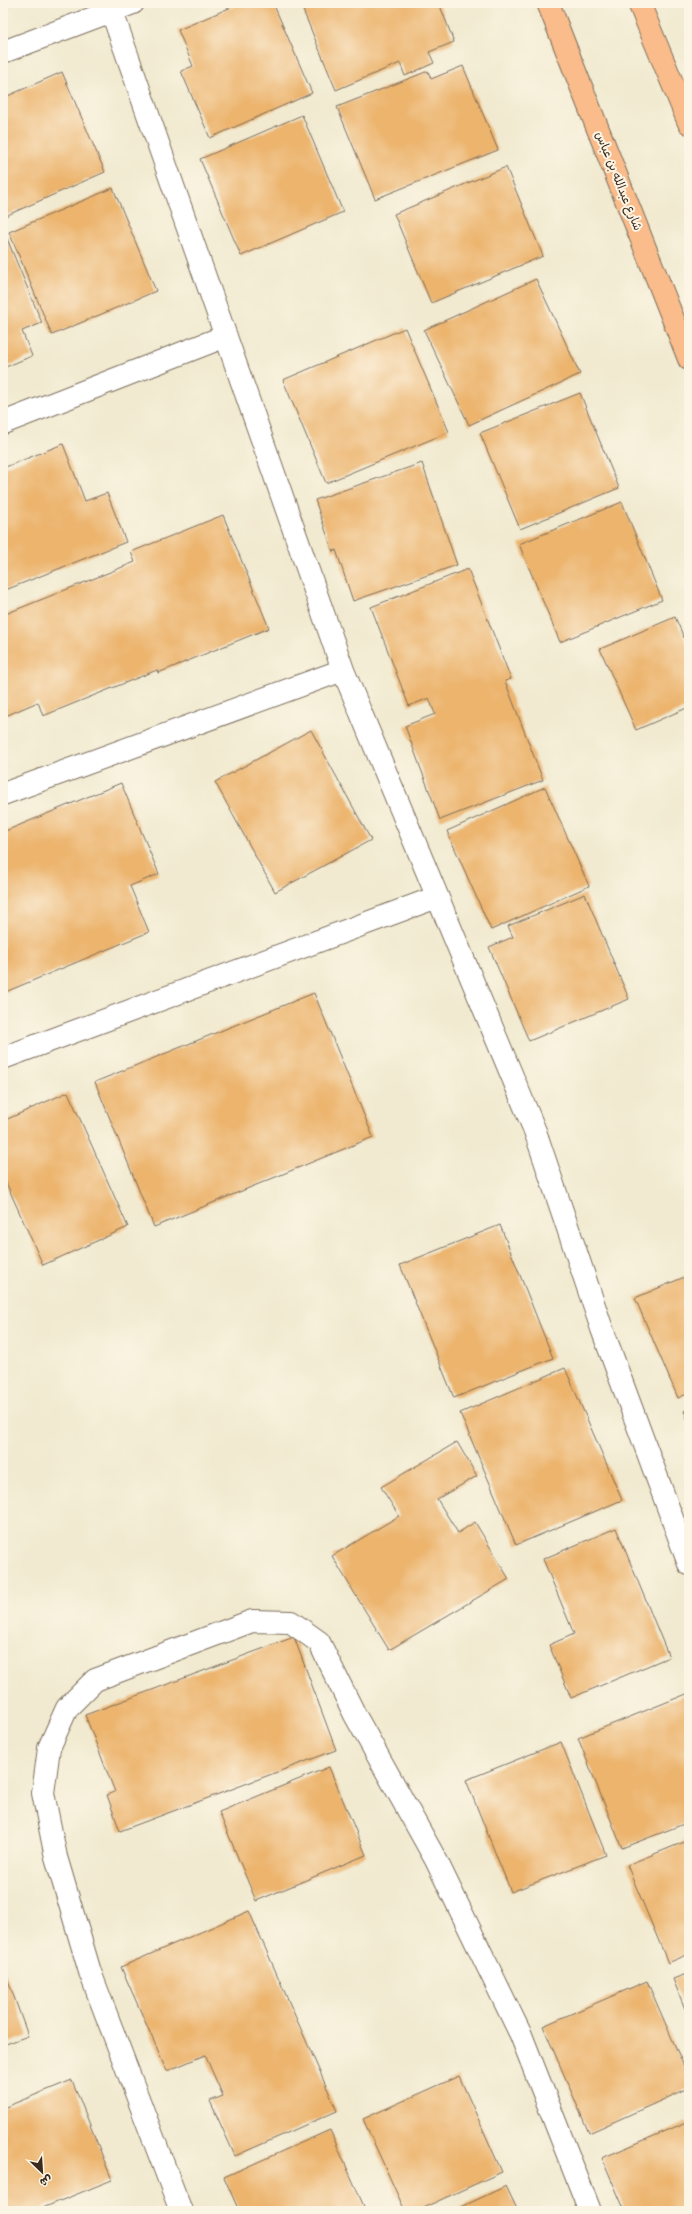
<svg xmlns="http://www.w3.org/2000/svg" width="692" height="2214" font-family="Delius,'Playpen Sans Arabic',sans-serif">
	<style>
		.building { fill: #ecb46d }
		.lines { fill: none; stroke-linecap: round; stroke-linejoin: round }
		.minor-casing { stroke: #7b6d5c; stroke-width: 24 }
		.primary-casing { stroke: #7b6d5c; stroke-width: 24 }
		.minor { stroke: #fff; stroke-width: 22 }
		.primary { stroke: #f9bc8a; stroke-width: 22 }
		.labels { text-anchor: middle; stroke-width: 4; stroke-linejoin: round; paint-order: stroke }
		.street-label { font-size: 12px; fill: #3b2a1e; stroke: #fcf5e5 }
	</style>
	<rect width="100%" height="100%" fill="#fcf5e5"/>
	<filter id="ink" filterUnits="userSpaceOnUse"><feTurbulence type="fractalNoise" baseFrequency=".025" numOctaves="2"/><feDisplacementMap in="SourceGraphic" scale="8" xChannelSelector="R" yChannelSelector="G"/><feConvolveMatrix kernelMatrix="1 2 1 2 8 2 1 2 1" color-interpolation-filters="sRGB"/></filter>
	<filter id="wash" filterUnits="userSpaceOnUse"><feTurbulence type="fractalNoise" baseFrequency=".012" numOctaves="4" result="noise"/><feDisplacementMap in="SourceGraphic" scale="16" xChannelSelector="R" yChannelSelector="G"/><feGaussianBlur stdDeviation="0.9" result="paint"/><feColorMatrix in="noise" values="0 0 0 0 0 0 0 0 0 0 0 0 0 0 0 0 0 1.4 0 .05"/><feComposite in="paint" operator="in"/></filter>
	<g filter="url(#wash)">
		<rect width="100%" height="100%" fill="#f1ead0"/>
		<g id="blocks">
			<path class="building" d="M241 3H273L312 93 210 138 181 71 193 66 178 30Z
				M300 3H439L454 42 429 52 434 63 405 76 400 63 336 90Z
				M463 66 498 150 375 199 337 107 428 71 431 79Z
				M62 72 105 172 3 217V98Z
				M302 115 343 212 241 256 200 159Z
				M506 167 543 256 431 303 394 214Z
				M113 188 156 291 52 335 9 232Z
				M3 229 42 323 22 331 32 356 3 368Z
				M536 279 580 374 469 425 424 330Z
				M405 328 449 432 326 483 283 380Z
				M580 393 619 488 520 529 480 433Z
				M63 444 85 501 107 493 126 542 3 591V468Z
				M422 463 457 565 353 601 336 550 333 552 315 500Z
				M622 502 662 600 560 642 519 544Z
				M223 515 269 628 158 673 157 670 43 716 38 702 3 717V615L135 562 131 552Z
				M468 569 511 679 505 681 543 780 440 820 405 726 435 714 429 698 409 706 371 607Z
				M675 617 689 649V707L636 730 600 649Z
				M311 730 371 840 275 892 215 782Z
				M121 783 159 874 130 886 149 932 3 993V832Z
				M545 787 589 886 491 930 447 831Z
				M585 894 629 999 529 1041 489 947 513 937 508 926Z
				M314 993 373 1137 154 1227 95 1082Z
				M68 1092 128 1227 43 1265 3 1176V1121Z
				M500 1225 553 1358 454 1398 400 1265Z
				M689 1275V1393L678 1398 635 1298Z
				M565 1368 622 1500 516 1545 460 1413Z
				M689 1408V1423L684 1411Z
				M457 1442 477 1476 437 1499 458 1533 475 1522 509 1579 389 1650 332 1556 399 1516 381 1487Z
				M616 1528 669 1657 571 1698 549 1645 574 1634 543 1559Z
				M294 1637 336 1750 120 1831 107 1795 115 1792 85 1715Z
				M689 1693V1822L622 1848 578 1738Z
				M561 1742 606 1855 511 1892 466 1780Z
				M329 1767 366 1855 256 1901 219 1812Z
				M689 1840V1954L668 1963 627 1865Z
				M249 1911 337 2111 235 2156 210 2101 223 2096 205 2055 167 2071 121 1967Z
				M3 1966 28 2036 3 2045Z
				M689 1973V2019L673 1979Z
				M647 1981 689 2078V2088L589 2133 543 2026Z
				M459 2076 502 2172 416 2211H405L363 2119Z
				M72 2080 112 2180 35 2211H3V2108Z
				M687 2122 689 2128V2211H625L602 2158Z
				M330 2130 366 2211H239L224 2177Z
				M506 2186 518 2211H453Z"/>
		</g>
	</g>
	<g filter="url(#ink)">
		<use href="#blocks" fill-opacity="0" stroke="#7b6d5c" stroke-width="1"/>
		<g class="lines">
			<g class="minor-casing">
				<path id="minor" d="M112 12 343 670 535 1131 602 1329 689 1564
					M3 52 133 3
					M3 423 226 336
					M3 794 343 670
					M3 1058 437 897
					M181 2211 90 1972 56 1857 43 1793 49 1748 67 1708 95 1680 252 1621 291 1622 319 1642 355 1715 436 1860 521 2035 590 2211"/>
			</g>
			<g class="primary-casing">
				<path id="primary" d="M548 3 689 359
					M639 3 689 123"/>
			</g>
			<use href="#minor" class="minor"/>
			<use href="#primary" class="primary"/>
		</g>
	</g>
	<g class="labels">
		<g class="street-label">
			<text transform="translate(619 181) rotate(68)" y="4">شارع عبدالله بن عباس</text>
		</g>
	</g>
	<rect width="692" height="2214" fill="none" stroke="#fcf5e5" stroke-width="16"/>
	<g transform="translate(42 2172) rotate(155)" stroke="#fcf5e5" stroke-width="3" paint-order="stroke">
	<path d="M0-3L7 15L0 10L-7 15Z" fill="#3b2a1e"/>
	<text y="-6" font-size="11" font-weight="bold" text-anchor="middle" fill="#3b2a1e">ش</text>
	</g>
</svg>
